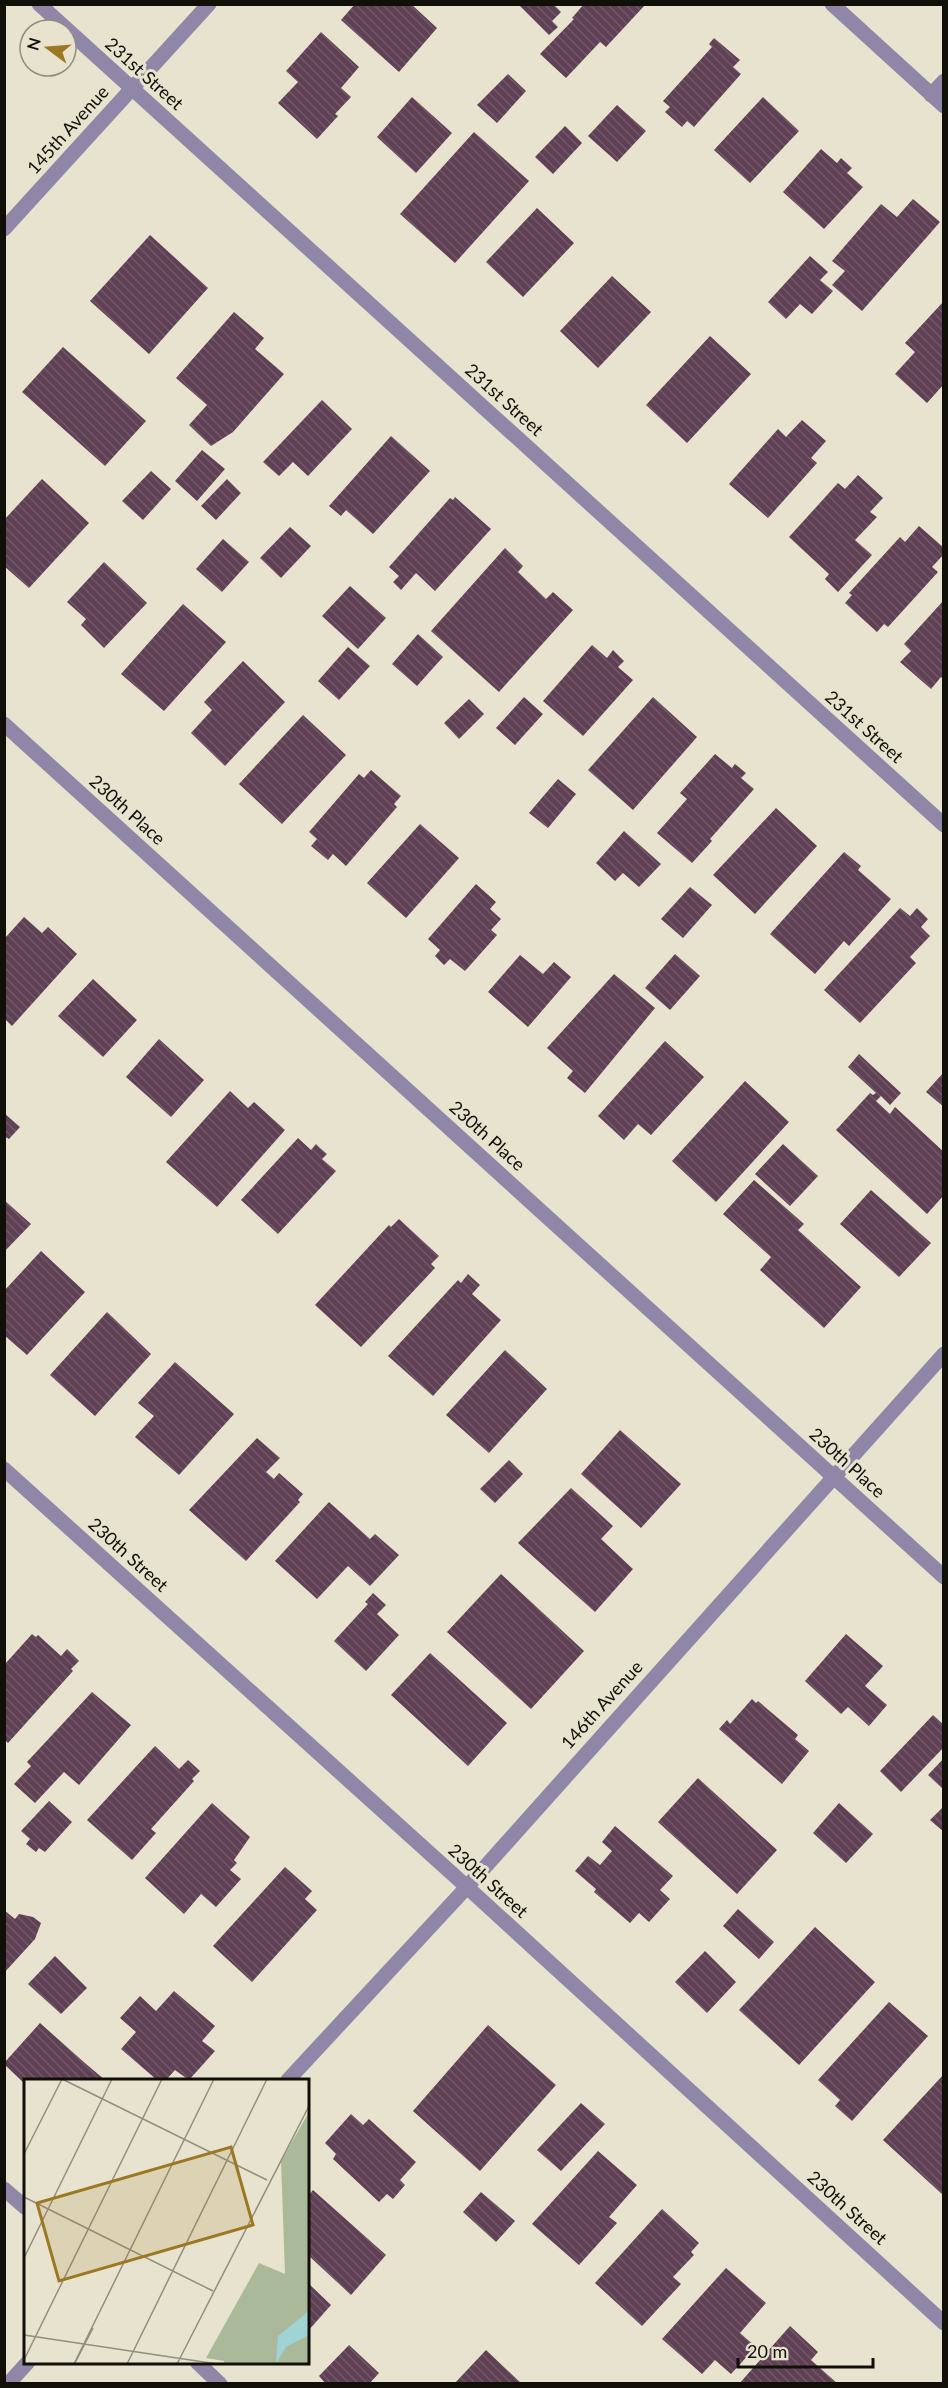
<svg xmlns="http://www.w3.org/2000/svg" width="948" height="2388" font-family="Lato,sans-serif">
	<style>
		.building { fill: url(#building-back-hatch) }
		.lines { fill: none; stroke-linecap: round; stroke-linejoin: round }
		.service { stroke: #9087a8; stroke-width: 15 }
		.minor { stroke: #9087a8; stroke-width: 15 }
		.labels { text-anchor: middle; stroke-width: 6; stroke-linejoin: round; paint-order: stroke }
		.street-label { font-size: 18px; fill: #100f08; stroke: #e8e3cf }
		.inset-road { fill: none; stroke: #928e7f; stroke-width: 1.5 }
		.view { fill: #9c7823; fill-opacity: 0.15; stroke: #9c7823; stroke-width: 3 }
		.inset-edge { fill: none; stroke: #100f08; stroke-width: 3 }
	</style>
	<defs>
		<pattern id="building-back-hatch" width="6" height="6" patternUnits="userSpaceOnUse" patternTransform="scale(1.5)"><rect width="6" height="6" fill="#5f4055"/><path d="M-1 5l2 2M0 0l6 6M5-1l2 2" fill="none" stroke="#715868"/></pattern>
	</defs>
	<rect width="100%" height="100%" fill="#e8e3cf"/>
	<path class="building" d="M355 4H411L437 28 399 72 341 20Z
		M518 4H553L561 12 552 21 558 27 549 35Z
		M584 4H646L606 47 600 42 566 78 540 54 574 19 572 18Z
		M321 32 359 67 341 88 351 97 335 114 338 116 317 139 278 103 298 82 286 71Z
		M714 38 740 60 733 67 741 74 694 127 687 121 682 127 665 112 670 107 663 101 712 47 709 44Z
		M508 74 526 91 497 123 477 105Z
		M412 97 452 133 416 173 377 137Z
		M763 97 799 131 750 183 714 150Z
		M617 105 646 131 617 162 588 136Z
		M565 126 582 143 553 174 535 157Z
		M474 132 529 181 455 263 400 214Z
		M821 149 837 163 841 158 852 168 847 173 863 187 824 229 783 192Z
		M913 199 940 222 862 311 832 285 845 271 832 261 881 204 897 217Z
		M537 208 574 243 523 297 486 262Z
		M150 235 208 288 149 354 90 301Z
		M810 256 828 272 820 280 833 291 812 314 800 304 786 319 768 302Z
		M612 276 651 312 598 368 560 331Z
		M944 301V384L927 403 895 374 915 352 905 343Z
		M234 312 264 338 255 349 284 374 233 432 211 446 189 425 207 405 176 378Z
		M710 336 751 374 687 443 646 405Z
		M63 347 146 421 105 466 22 392Z
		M322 400 352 429 308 476 293 462 279 476 263 462Z
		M802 420 826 441 811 458 817 463 768 518 729 484 778 429 786 437Z
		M391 436 430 471 373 534 346 510 341 516 329 506Z
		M202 450 225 469 197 501 175 481Z
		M151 471 171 489 143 520 122 501Z
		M858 475 883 498 870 512 877 517 855 540 872 555 838 592 825 579 829 574 789 537 838 483 845 489Z
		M42 479 89 523 29 588 4 566V520Z
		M227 479 241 493 216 520 201 506Z
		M455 497 491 529 435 591 416 573 401 590 393 582 399 576 389 567 450 498 453 500Z
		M919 526 944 548V554L932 567 938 572 888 627 884 624 877 632 845 603 852 595 849 593 900 537 905 542Z
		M290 527 311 546 281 578 260 558Z
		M223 539 249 562 222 592 196 569Z
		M505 548 523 566 518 572 546 599 553 592 573 610 499 692 431 631Z
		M104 562 147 603 104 648 81 625 86 619 67 602Z
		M350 586 386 618 358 649 322 616Z
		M944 600V679L941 677 931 689 900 662 911 651 904 644Z
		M183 604 226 642 164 711 121 674Z
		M418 634 443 657 417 686 392 664Z
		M592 645 607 658 613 650 624 661 618 667 633 680 583 736 543 701Z
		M348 647 370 666 339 700 318 681Z
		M243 661 285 702 225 766 191 733 212 710 204 702Z
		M524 697 543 714 515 745 496 728Z
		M653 697 697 737 633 810 588 770Z
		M469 699 484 714 459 739 444 723Z
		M303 715 346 755 282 824 239 784Z
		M715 754 732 768 735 764 746 773 741 778 754 789 710 839 712 841 692 863 657 833 687 799 680 793Z
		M371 770 401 796 394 804 397 807 346 866 333 854 328 860 311 846 317 839 309 832 359 774 364 778Z
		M558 779 576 794 548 828 529 813Z
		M776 808 817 846 755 914 713 875Z
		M420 824 459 858 406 918 367 883Z
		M624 831 661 864 639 887 623 873 615 881 596 863Z
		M844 852 861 866 858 870 891 899 849 946 844 941 815 974 770 934Z
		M476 884 496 902 490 909 501 919 491 930 497 935 465 971 450 959 444 965 435 956 440 950 428 939Z
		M690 887 712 905 683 938 661 919Z
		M900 908 910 916 917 908 928 919 921 927 930 936 910 957 916 963 860 1023 824 990Z
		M24 917 42 933 48 927 77 954 12 1026 5 1019V938Z
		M675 954 700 976 670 1010 645 988Z
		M520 955 543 974 554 962 571 977 528 1027 488 992Z
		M614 974 655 1008 585 1093 567 1078 573 1071 547 1048Z
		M93 979 137 1020 103 1057 58 1016Z
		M159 1039 204 1080 171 1117 126 1077Z
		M665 1041 704 1077 651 1135 638 1124 624 1140 598 1116Z
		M859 1054 901 1093 890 1105 881 1096 876 1101 890 1114 895 1107 944 1152V1195L927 1214 836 1130 870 1093 873 1095 876 1093 848 1067Z
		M944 1072V1107L926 1092Z
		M745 1081 789 1122 716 1202 672 1161Z
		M230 1091 248 1108 254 1102 285 1130 217 1207 166 1162Z
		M4 1113 20 1127 9 1139 4 1136Z
		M298 1138 311 1150 316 1144 320 1148 327 1154 322 1159 336 1171 278 1234 241 1200Z
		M783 1144 818 1176 790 1206 755 1174Z
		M754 1180 804 1224 798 1230 861 1287 824 1328 760 1270 771 1257 723 1214Z
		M871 1190 931 1243 899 1277 840 1224Z
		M4 1200 31 1224 4 1252Z
		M399 1219 439 1256 431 1264 435 1268 361 1347 315 1305 389 1225 391 1227Z
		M41 1251 85 1292 27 1355 4 1335V1291Z
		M468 1274 480 1285 472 1294 501 1320 433 1396 388 1356 458 1280 461 1283Z
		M107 1312 151 1354 95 1416 50 1375Z
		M505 1350 547 1389 489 1453 446 1415Z
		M175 1362 234 1414 179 1475 135 1437 154 1416 138 1403Z
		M620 1430 681 1484 641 1528 581 1474Z
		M257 1438 280 1458 266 1472 274 1479 279 1473 303 1494 298 1500 300 1502 246 1561 189 1510Z
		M509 1460 523 1474 495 1503 480 1489Z
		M571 1488 613 1526 601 1539 633 1569 595 1612 518 1543Z
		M329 1502 370 1539 375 1534 399 1555 370 1586 348 1566 317 1599 275 1561Z
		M501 1574 584 1651 531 1709 447 1632Z
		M373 1593 386 1605 377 1614 399 1635 366 1671 334 1641 368 1604 365 1602Z
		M32 1634 36 1637 38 1635 61 1656 67 1649 79 1661 71 1669 73 1671 8 1743 5 1740V1664Z
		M846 1634 883 1666 865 1686 887 1705 869 1726 848 1707 841 1714 805 1681Z
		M430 1653 507 1723 468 1766 391 1695Z
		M92 1692 131 1725 79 1785 64 1772 35 1803 14 1784 31 1766 27 1762Z
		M752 1699 756 1703 758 1701 798 1735 795 1739 809 1751 782 1784 719 1729 727 1720 730 1724Z
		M933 1715 944 1725V1747L901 1792 880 1771Z
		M155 1746 179 1769 188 1760 200 1771 192 1779 194 1781 151 1829 156 1833 132 1860 87 1820Z
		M944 1758V1790L928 1775Z
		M698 1778 777 1850 737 1894 658 1822Z
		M49 1801 72 1822 45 1852 39 1848 36 1852 26 1844 30 1839 21 1831Z
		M212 1803 250 1837 234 1860 237 1863 230 1870 241 1879 216 1907 201 1894 184 1914 145 1878Z
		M839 1803 873 1834 846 1863 813 1833Z
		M944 1806V1832L930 1820Z
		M615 1826 673 1876 660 1890 670 1899 649 1922 639 1913 630 1923 594 1892 596 1889 575 1871 588 1856 600 1865 612 1851 602 1842Z
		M285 1867 312 1891 305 1899 317 1910 252 1982 213 1946Z
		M738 1909 774 1942 759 1959 723 1926Z
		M4 1910 15 1919 19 1914 33 1917 41 1923 35 1939 4 1973Z
		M815 1927 875 1982 799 2065 739 2010Z
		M705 1951 736 1982 707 2013 675 1982Z
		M55 1956 87 1988 61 2014 28 1984Z
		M174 1991 215 2026 202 2041 215 2051 189 2080 175 2070 166 2080H157L121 2049 136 2032 120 2018 140 1996 156 2011Z
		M889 2002 928 2036 852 2121 835 2106 840 2100 818 2080Z
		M40 2023 86 2064 105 2080H26V2085L5 2065V2062Z
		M488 2025 556 2085 480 2171 413 2111Z
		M944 2074V2196L883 2140Z
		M581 2103 605 2124 561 2171 537 2150Z
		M351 2114 363 2125 369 2119 416 2162 400 2180 405 2185 393 2199 387 2194 379 2202 333 2159 336 2154 325 2143Z
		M598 2151 637 2185 609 2217 617 2223 579 2265 532 2224Z
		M313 2190 386 2255 351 2295 308 2255V2196Z
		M481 2192 515 2221 496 2242 463 2212Z
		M662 2209 699 2243 691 2252 694 2255 673 2277 681 2284 642 2326 595 2283Z
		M726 2268 766 2303 740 2333 756 2347 731 2374 715 2360 702 2374 662 2339Z
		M308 2283 331 2305 308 2331Z
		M790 2326 818 2352 811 2360 838 2384H739Z
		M349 2345 379 2373 369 2384H326L319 2376Z
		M486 2350 522 2384H454Z"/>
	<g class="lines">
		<path class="service" d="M931 95 944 81"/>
		<path class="minor" d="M39 4 944 825
			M832 4 944 106
			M4 229 209 4
			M4 724 944 1577
			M4 1469 467 1887 944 2323
			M288 2080 467 1887 944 1354
			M4 2189 26 2208
			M197 2362 220 2384
			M8 2384 28 2362"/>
	</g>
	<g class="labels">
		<g class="street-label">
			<text transform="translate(144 74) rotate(42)" y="6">231st Street</text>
			<text transform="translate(68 130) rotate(-48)" y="6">145th Avenue</text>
			<text transform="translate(504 400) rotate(42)" y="6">231st Street</text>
			<text transform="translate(864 727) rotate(42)" y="6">231st Street</text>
			<text transform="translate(127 810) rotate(42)" y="6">230th Place</text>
			<text transform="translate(487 1136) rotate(42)" y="6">230th Place</text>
			<text transform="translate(847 1463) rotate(42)" y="6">230th Place</text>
			<text transform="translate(128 1555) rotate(42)" y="6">230th Street</text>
			<text transform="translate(602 1705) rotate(-48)" y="6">146th Avenue</text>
			<text transform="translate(488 1881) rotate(42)" y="6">230th Street</text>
			<text transform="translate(847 2208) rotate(42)" y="6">230th Street</text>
		</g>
	</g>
	<g transform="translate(24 2079)">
		<rect width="285" height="285" fill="#e8e3cf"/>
		<path d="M285 33V285H200V282L182 279 235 184 261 195 257 82Z" fill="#abb99b"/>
		<path d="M238 193 257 220 248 226 229 225 219 215ZM233 236 247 239 231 266 205 256 218 238Z" fill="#abb99b"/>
		<path d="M285 232V256L262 268 252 285 254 257Z" fill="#a0d3d5"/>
		<path class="inset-road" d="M38 0 243 101M0 75 38 0M0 118 189 212M0 179 88 0M0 256 193 285M0 281 138 0M51 284 69 249M50 285 190 0M103 285 243 0M153 285 285 27"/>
		<path class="view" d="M207 68 229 146 35 202 13 124Z"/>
		<rect width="285" height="285" class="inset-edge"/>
	</g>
	<rect width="948" height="2388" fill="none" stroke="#100f08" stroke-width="12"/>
	<g transform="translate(48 48) rotate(286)"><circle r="28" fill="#e8e3cf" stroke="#928e7f" stroke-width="1.5"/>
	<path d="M0-4.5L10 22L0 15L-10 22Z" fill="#9c7823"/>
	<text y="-9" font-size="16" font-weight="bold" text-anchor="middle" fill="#100f08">N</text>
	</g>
	<path d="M738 2358v9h135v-9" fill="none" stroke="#100f08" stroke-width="3"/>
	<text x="747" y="2358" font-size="18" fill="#100f08" stroke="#e8e3cf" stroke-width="4.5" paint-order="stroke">20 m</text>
</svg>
